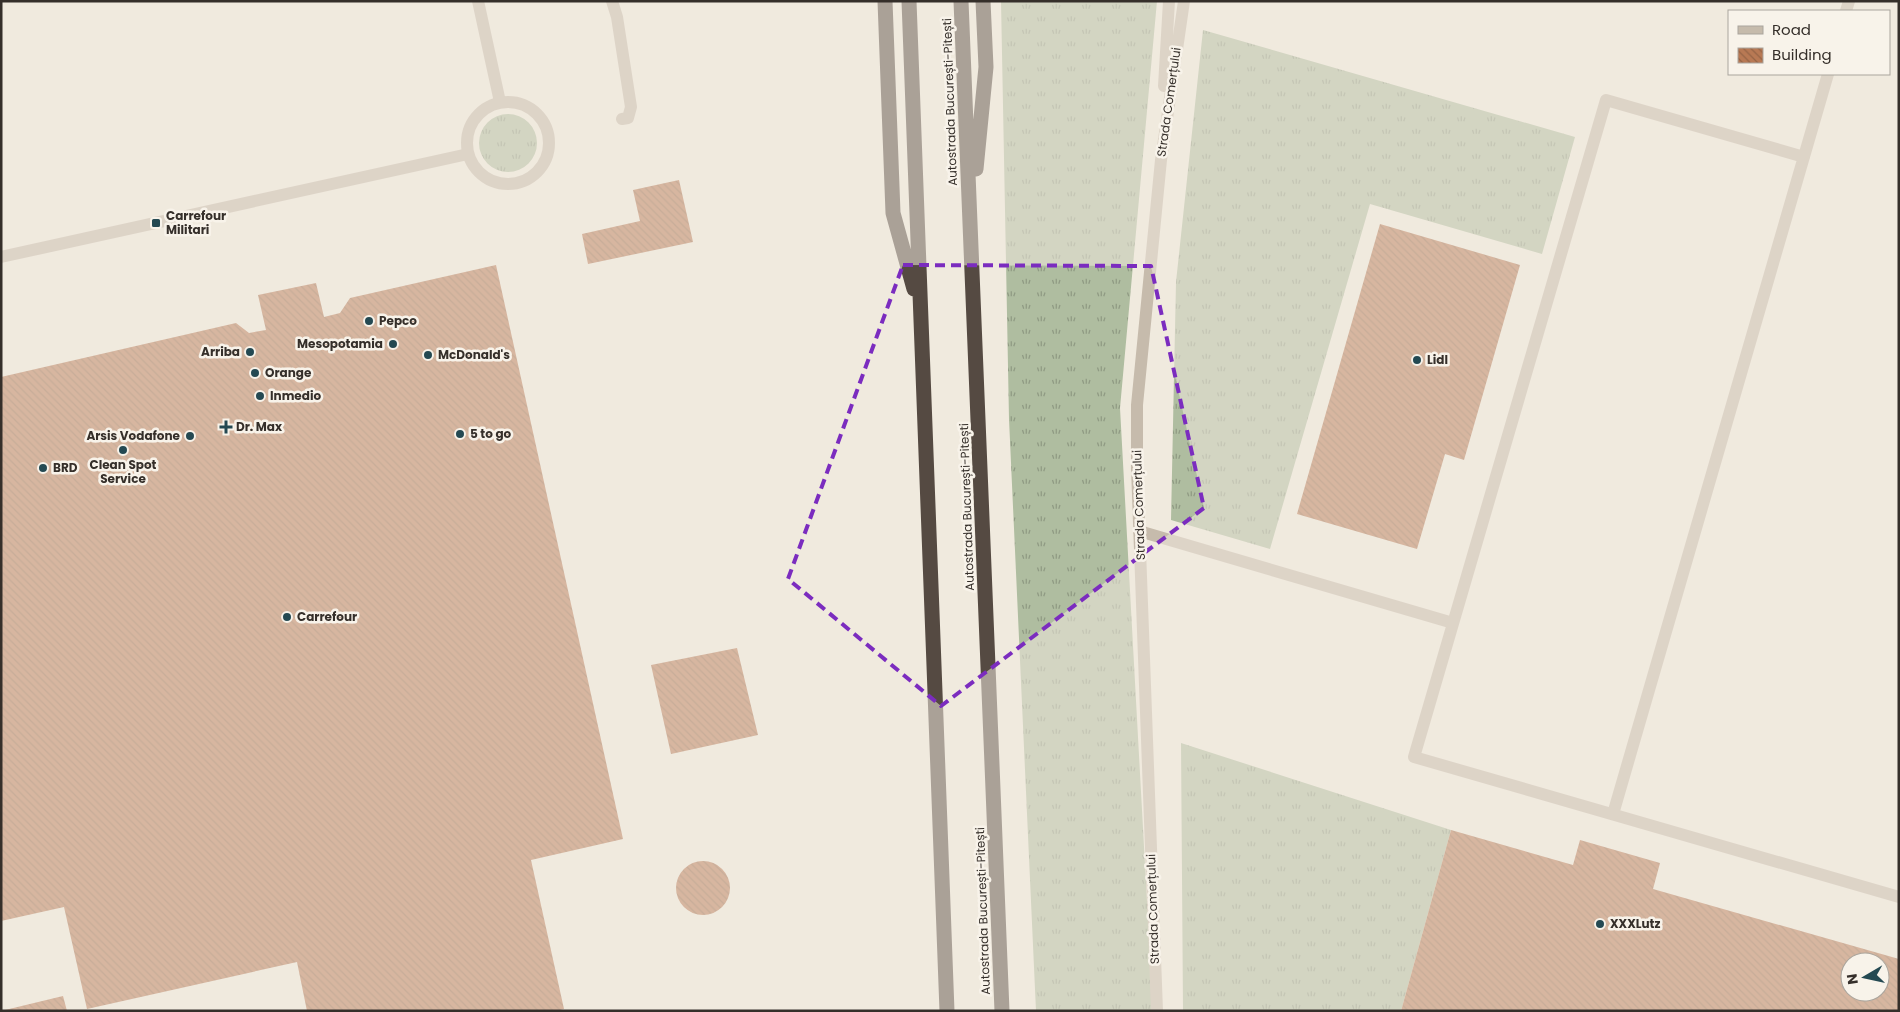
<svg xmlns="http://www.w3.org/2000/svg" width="1900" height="1012" font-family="Poppins,sans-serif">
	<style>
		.grass { fill: url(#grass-tufts) }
		.building { fill: url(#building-back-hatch); fill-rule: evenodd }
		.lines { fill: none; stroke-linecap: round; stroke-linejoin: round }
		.service { stroke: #c6bbac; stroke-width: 12 }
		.minor { stroke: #c6bbac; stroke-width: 12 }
		.tertiary { stroke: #c6bbac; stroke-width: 12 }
		.motorway { stroke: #554a42; stroke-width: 15 }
		.marked { fill: none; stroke: #7b2cbf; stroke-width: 4; stroke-dasharray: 10 6; stroke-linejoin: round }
		.poi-dot { fill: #244952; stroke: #f8f3ea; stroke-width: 2 }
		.labels { text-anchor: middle; stroke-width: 5; stroke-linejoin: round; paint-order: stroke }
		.street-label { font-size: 12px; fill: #352f2a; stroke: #f8f3ea }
		.poi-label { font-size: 12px; font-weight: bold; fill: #352f2a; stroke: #f8f3ea; text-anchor: start }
	</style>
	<defs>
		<pattern id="grass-tufts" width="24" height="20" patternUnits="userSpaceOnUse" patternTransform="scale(1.25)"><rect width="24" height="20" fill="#afbda0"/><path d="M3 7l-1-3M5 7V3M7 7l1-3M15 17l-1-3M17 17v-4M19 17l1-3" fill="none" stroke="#8f9a83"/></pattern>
		<pattern id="building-back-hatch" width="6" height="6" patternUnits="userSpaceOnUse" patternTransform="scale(1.25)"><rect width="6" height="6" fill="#b87954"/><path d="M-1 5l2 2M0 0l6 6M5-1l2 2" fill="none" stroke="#966446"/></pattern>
	</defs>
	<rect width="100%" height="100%" fill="#f0eade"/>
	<path class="grass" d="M1001 1H1157L1120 408 1153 1011H1036L1009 419Z
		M1203 30 1575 137 1542 254 1370 204 1270 549 1171 520 1176 282Z
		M479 143a29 29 0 1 1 58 0a29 29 0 1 1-58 0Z
		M1181 743 1451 830 1401 1011H1183Z"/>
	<path class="building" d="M679 180 693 242 588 264 582 234 640 221 633 190Z
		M1380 224 1520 265 1464 460 1445 454 1417 549 1297 514Z
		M496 265 623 839 531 860 564 1009 556 1011H307L297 962 87 1009 64 907 1 921V377L236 323 249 333 266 330 258 295 316 283 324 317 340 313 350 298Z
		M737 648 758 735 671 754 651 665Z
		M1451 830 1573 865 1580 840 1660 863 1653 889 1899 959V1011H1401ZM1850 962H1880V992H1850Z
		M676 888a27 27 0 1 1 54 0a27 27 0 1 1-54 0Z
		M63 996 67 1011H5V1010Z"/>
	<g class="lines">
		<path class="service" d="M612 1 617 17 631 107 628 118 622 119
			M1846 11 1849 1
			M1804 157 1606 100 1414 757 1899 897
			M1139 531 1453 623
			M1613 814 1828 74"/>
		<path class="minor" d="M1164 86 1169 1
			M1 257 468 154
			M1157 1011 1137 468V405L1161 160 1184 1"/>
		<path class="tertiary" d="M478 1 500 102
			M467 143a41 41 0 1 1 82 0a41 41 0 1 1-82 0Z"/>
		<path class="motorway" d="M885 1 893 213 914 289
			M909 1 947 1011
			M961 1 1002 1011
			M976 169 986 67 983 1"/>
	</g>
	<path d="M0 0H1900V1012H0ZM903 265 1151 266 1204 508 941 706 788 579Z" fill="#f0eade" fill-opacity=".55" fill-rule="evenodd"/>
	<path class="marked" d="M903 265 1151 266 1204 508 941 706 788 579Z"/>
	<g class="poi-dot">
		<rect x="151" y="218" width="10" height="10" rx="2.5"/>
		<circle cx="369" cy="321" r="5"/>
		<circle cx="393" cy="344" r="5"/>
		<circle cx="250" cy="352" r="5"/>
		<circle cx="428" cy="355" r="5"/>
		<circle cx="1417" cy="360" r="5"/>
		<circle cx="255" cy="373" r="5"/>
		<circle cx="260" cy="396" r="5"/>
		<path d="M223.5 419.5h5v5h5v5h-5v5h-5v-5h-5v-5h5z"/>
		<circle cx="460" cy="434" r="5"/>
		<circle cx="190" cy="436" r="5"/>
		<circle cx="123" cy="450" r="5"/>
		<circle cx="43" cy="468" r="5"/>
		<circle cx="287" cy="617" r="5"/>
		<circle cx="1600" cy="924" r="5"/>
	</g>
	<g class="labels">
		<g class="street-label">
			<text transform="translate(950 102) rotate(-92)" y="4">Autostrada București-Pitești</text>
			<text transform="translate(1169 102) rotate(-82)" y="4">Strada Comerțului</text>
			<text transform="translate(1139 505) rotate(-92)" y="4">Strada Comerțului</text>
			<text transform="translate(967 507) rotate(-92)" y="4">Autostrada București-Pitești</text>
			<text transform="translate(1153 909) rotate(-92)" y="4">Strada Comerțului</text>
			<text transform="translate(983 911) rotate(-92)" y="4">Autostrada București-Pitești</text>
		</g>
		<g class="poi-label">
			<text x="166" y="220">Carrefour<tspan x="166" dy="14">Militari</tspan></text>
			<text x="379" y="325">Pepco</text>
			<text x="383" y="348" text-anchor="end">Mesopotamia</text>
			<text x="240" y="356" text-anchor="end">Arriba</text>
			<text x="438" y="359">McDonald's</text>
			<text x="1427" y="364">Lidl</text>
			<text x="265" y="377">Orange</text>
			<text x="270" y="400">Inmedio</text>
			<text x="236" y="431">Dr. Max</text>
			<text x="470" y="438">5 to go</text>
			<text x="180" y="440" text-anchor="end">Arsis Vodafone</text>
			<text x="123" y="469" text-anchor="middle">Clean Spot<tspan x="123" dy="14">Service</tspan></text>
			<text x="53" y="472">BRD</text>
			<text x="297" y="621">Carrefour</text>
			<text x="1610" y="928">XXXLutz</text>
		</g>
	</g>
	<rect width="1900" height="1012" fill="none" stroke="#352f2a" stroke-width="5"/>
	<rect x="1728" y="10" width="162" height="65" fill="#f8f3ea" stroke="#aaa59d"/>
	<rect x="1738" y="26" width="25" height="8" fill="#c6bbac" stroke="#aaa59d"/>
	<text x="1772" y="35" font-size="15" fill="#352f2a">Road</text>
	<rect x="1738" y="48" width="25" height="15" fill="url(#building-back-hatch)" stroke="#aaa59d"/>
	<text x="1772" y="60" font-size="15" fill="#352f2a">Building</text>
	<g transform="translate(1865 977) rotate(261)"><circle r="24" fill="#f8f3ea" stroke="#aaa59d"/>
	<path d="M0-4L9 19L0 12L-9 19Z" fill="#244952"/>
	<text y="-8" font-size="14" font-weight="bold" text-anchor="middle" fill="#352f2a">N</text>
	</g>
</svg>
